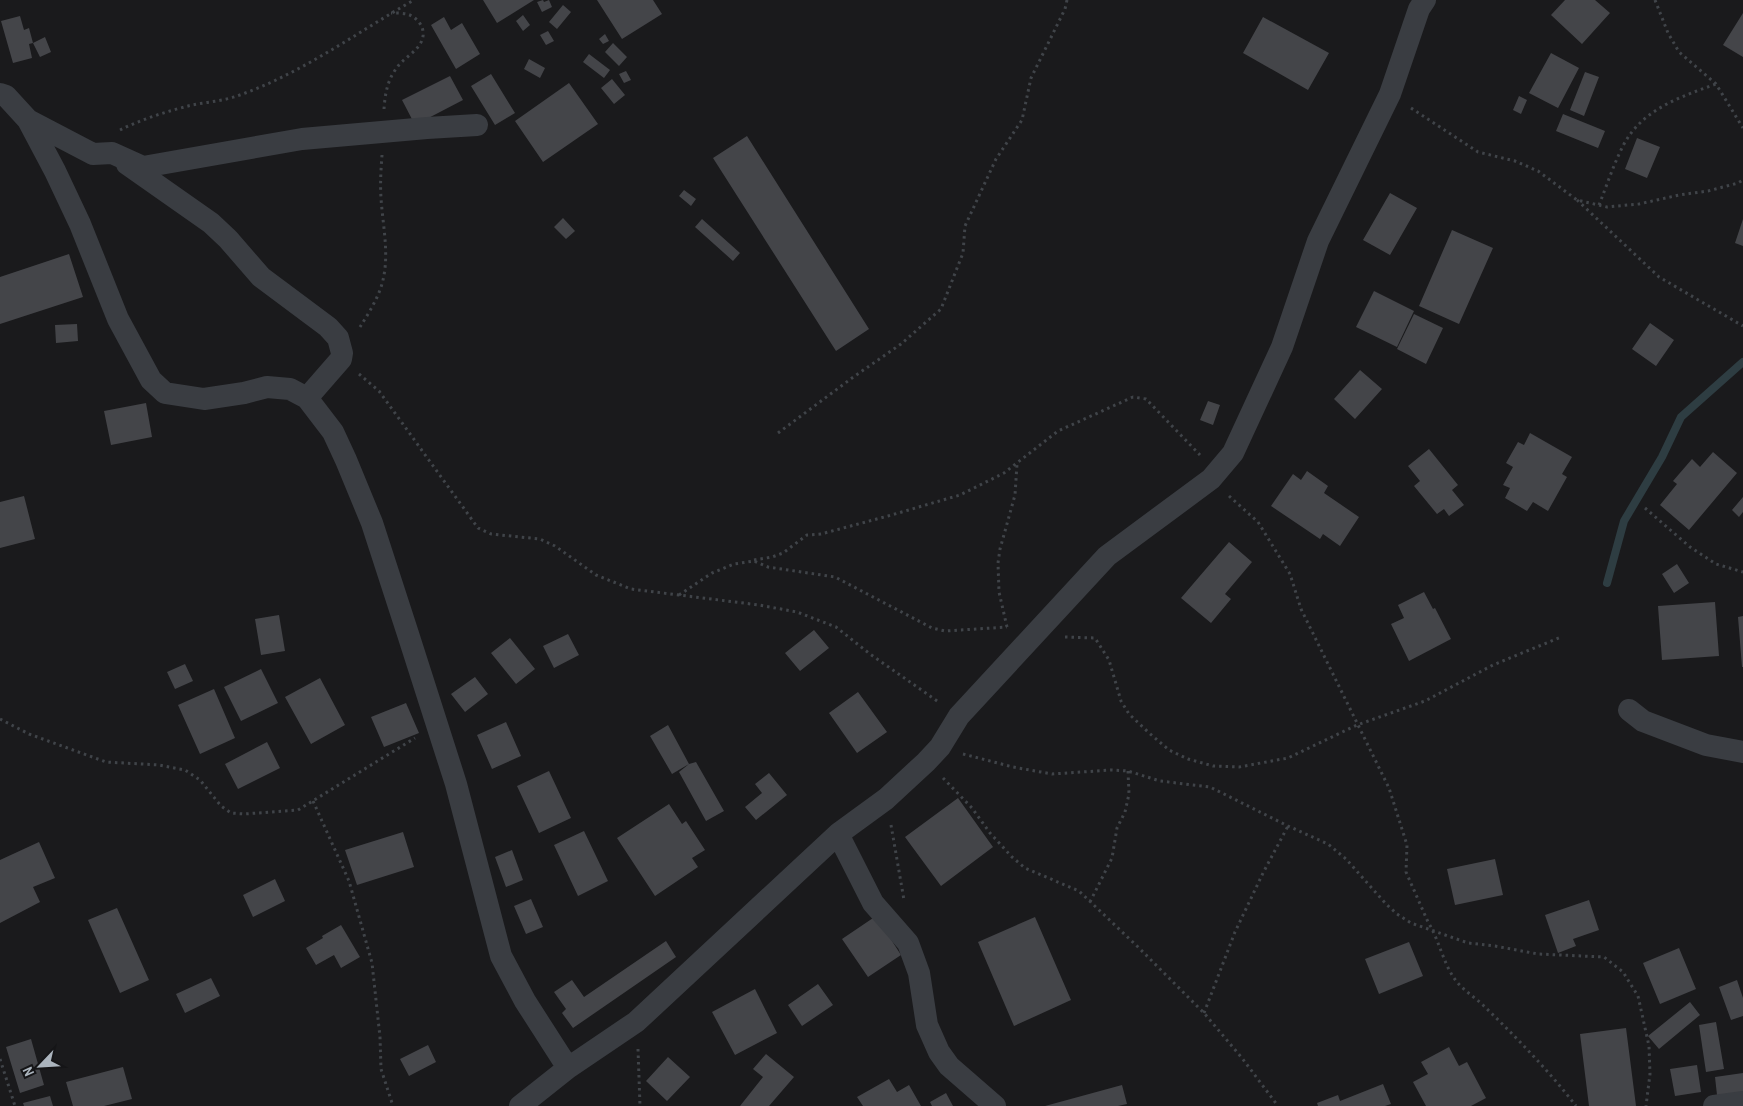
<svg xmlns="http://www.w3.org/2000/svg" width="1743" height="1106" font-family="'Archivo Narrow',sans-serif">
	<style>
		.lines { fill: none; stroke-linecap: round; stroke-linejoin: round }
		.stream { stroke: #2e3d42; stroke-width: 8 }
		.building { fill: #444549 }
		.path { stroke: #404449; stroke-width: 3; stroke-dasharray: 2.5 4; stroke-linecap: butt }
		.street { stroke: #3a3d42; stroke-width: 22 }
	</style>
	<rect width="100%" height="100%" fill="#1a1a1c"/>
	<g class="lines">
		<path class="stream" d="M1607 583 1624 521 1662 457 1681 417 1743 362"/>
	</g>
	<path class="building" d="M483 0H534L497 23Z
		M543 0 544 2 549 0 552 7 542 12 537 2Z
		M597 0H653L662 14 622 39Z
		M1565 0H1595L1610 13 1582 44 1551 15Z
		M563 5 571 12 557 29 549 22Z
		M1743 13V57L1723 45Z
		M523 15 530 25 523 31 516 21Z
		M20 16 24 30 29 28 33 43 29 44 32 58 13 63 1 21Z
		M444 17 451 30 462 23 480 54 456 69 431 25Z
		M1263 17 1329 53 1308 90 1243 53Z
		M548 31 554 41 546 45 540 35Z
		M605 34 609 41 603 44 599 39Z
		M45 37 51 52 40 57 33 43Z
		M613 43 627 57 619 66 605 52Z
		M1551 53 1579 68 1558 108 1529 93Z
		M589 54 610 70 604 78 583 62Z
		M529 59 545 68 540 78 524 69Z
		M626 71 631 80 624 83 619 74Z
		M1585 72 1599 77 1584 116 1570 110Z
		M491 74 515 113 495 125 471 86Z
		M450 76 463 100 415 125 402 100Z
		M612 79 625 95 614 104 601 88Z
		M569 83 598 124 543 162 515 121Z
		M1519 96 1527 100 1521 114 1513 110Z
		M1563 114 1605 131 1598 148 1556 131Z
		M747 136 869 329 836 351 713 158Z
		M1637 138 1660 147 1647 178 1625 169Z
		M684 190 696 199 691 206 679 196Z
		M1390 193 1417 208 1390 255 1363 240Z
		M563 218 575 231 566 239 554 227Z
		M702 219 740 253 733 261 695 227Z
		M1743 219V246L1735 243Z
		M1452 230 1493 248 1459 324 1419 306Z
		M69 254 83 297 0 324V277Z
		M1374 291 1414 311 1397 347 1356 327Z
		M1414 314 1443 328 1426 364 1397 349Z
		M1650 323 1674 340 1656 366 1632 349Z
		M77 324 78 341 56 343 55 325Z
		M1360 370 1382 389 1355 419 1334 399Z
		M1208 401 1220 405 1213 425 1200 420Z
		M146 403 152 437 111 445 104 411Z
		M1530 433 1572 457 1562 474 1567 477 1548 511 1533 502 1527 511 1505 498 1510 488 1503 485 1513 467 1506 463 1518 442 1524 445Z
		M1429 449 1458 485 1452 490 1464 505 1449 516 1444 509 1437 514 1414 486 1420 481 1408 466Z
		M1713 452 1737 473 1689 530 1660 505 1677 484 1673 481 1692 459 1700 467Z
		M1307 471 1328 486 1324 493 1359 517 1340 546 1323 534 1320 539 1271 506 1293 474 1301 480Z
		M24 496 35 539 0 548V502Z
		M1743 497V512L1739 517 1732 510Z
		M1229 542 1252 562 1225 594 1231 599 1211 623 1181 598Z
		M1677 564 1689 583 1674 593 1662 574Z
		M1424 592 1433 609 1435 608 1451 639 1409 661 1391 624 1404 618 1398 605Z
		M1715 602 1719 656 1662 660 1658 606Z
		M279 615 285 651 261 655 255 619Z
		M1743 616V667H1742L1738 617Z
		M814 630 829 648 800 671 785 653Z
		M568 634 579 655 554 668 543 646Z
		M510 638 535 669 516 684 491 653Z
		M185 664 193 681 175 689 167 672Z
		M261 669 278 703 241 721 224 687Z
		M475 677 488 694 465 712 451 694Z
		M320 678 345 725 311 744 285 697Z
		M214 689 235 738 200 754 178 705Z
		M858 692 887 732 857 753 829 713Z
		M406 703 419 733 384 747 371 717Z
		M506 722 521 756 492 769 477 735Z
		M668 725 689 764 672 774 650 736Z
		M267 742 280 768 238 789 225 764Z
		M696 762 724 811 706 821 679 772 689 764Z
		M549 771 571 818 539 833 517 786Z
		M769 773 787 795 756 820 745 807 762 793 755 784Z
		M958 798 993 847 941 886 905 837Z
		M669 804 682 824 686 821 705 850 692 858 698 867 655 896 617 838Z
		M584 831 608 881 578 896 554 845Z
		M403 832 414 867 357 885 345 850Z
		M39 842 55 878 33 887 40 902 0 923V860Z
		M512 850 523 880 506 887 495 857Z
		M1495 859 1503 895 1455 905 1447 869Z
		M275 879 285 901 253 917 243 895Z
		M531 899 543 927 526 934 514 906Z
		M1589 900 1599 930 1573 939 1576 946 1558 953 1545 915Z
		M117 908 149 980 120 993 88 920Z
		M876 916 901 955 868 977 842 939Z
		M1035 917 1071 1000 1014 1026 978 942Z
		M341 925 360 957 341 968 334 955 316 965 306 948 323 938 322 936Z
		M666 941 676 957 573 1028 562 1013 566 1009 554 992 572 980 584 997Z
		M1409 942 1423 976 1379 994 1365 959Z
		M1679 948 1696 989 1660 1004 1643 963Z
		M211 978 220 996 185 1013 176 994Z
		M1737 980 1743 998V1016L1731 1020 1719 987Z
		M818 984 833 1005 802 1026 788 1005Z
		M755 989 777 1033 735 1055 712 1012Z
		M1690 1002 1700 1015 1659 1049 1648 1036Z
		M1716 1022 1724 1069 1706 1072 1699 1025Z
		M1626 1028 1636 1106H1589L1580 1034Z
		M31 1039 44 1085 20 1093 6 1047Z
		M428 1045 436 1062 409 1076 400 1059Z
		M1449 1047 1459 1066 1467 1062 1486 1098 1471 1106H1426L1413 1082 1428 1074 1421 1062Z
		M766 1054 794 1077 769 1106H740L763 1077 753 1069Z
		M668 1057 690 1077 667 1101 646 1081Z
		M1697 1065 1701 1092 1675 1096 1670 1069Z
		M123 1067 132 1099 104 1106H73L66 1082Z
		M1743 1073V1092L1717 1095 1715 1077Z
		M889 1079 897 1092 909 1085 921 1106H863L857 1097Z
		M1383 1084 1391 1104 1385 1106H1318L1317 1103 1338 1095 1340 1101Z
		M1122 1085 1127 1104 1118 1106H1045Z
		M946 1093 953 1106H932L930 1102Z
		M50 1096 53 1106H24L23 1103Z"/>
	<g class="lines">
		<path class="path" d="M1655 0 1668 33 1679 52 1716 84 1743 128
			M1411 108 1478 152 1515 161 1538 171 1577 200 1607 207 1639 204 1679 195 1708 191 1738 183 1743 180
			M384 109C385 95 387 81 396 69 402 59 414 54 420 44 428 32 420 18 407 14 402 13 396 13 391 13
			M120 130C142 119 168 111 192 105 207 102 223 101 237 96 301 74 356 33 414 0
			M1577 200 1659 277 1743 326
			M1599 205C1607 185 1614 163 1624 144 1643 109 1680 97 1716 84
			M360 327C367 316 375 303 380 290 391 260 383 229 381 198 380 183 381 169 382 155
			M359 374 379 391 478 528 491 534 540 539 555 546 596 575 631 589 759 605 797 612 836 627 870 654 940 703
			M778 433 852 378 901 344 941 309 963 253 965 226 996 159 1022 120 1031 78 1065 9 1067 0
			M1229 496 1258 522 1290 574 1301 609 1389 788 1407 845 1406 872 1428 922C1439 940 1443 962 1454 978 1462 990 1475 997 1485 1007 1517 1038 1549 1071 1576 1106
			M1645 508 1690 547 1716 564 1743 572
			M754 560 772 557 783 553 807 535 821 534 888 516 960 495 1004 473 1058 431 1133 397 1146 399 1200 455
			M679 595 712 573 734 564 754 561 768 567 835 577 932 628 945 631 1007 627
			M1007 627 999 592 998 563 1000 549 1015 495 1017 464
			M1065 637 1095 638 1109 660 1121 701 1129 714 1148 732 1169 750 1188 759 1213 766 1239 767 1288 758 1357 725 1425 701 1493 665 1561 637
			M0 719 29 734 106 762 159 765 185 770 200 780 221 806 231 813 244 814 298 810 415 738
			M963 754 1013 767 1052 774 1111 770 1128 771 1160 781 1210 787 1288 826 1328 844 1346 859 1386 904 1397 914 1411 923 1468 943 1495 946 1538 954 1604 957 1623 972 1638 996 1649 1046 1650 1074 1646 1106
			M943 778 972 808 990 833 1012 857 1025 868 1079 891 1138 947 1204 1013 1242 1058 1278 1106
			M313 801 349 881 372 963 380 1037 381 1069 393 1106
			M891 825 904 900
			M1090 902 1112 858 1117 828 1125 812 1129 794 1128 771
			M1204 1013 1235 932 1263 873 1288 826
			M638 1049 640 1106
			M0 1059 15 1106"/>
		<path class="street" d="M0 94 6 96 28 120 55 171 80 224 118 319 151 380 165 393 204 399 244 393 267 387 290 389 307 398 333 432 346 460 372 523 408 634 456 784 501 956 525 1001 568 1068
			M28 120 93 154 112 153 143 167 302 139 427 128 477 125
			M127 164 211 223 228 239 261 277 328 327 338 338 342 353 341 359 307 398
			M1629 710 1643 721 1706 745 1743 752
			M838 834 873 903 908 943 919 973 927 1025 939 1052 949 1066 995 1106
			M520 1106 568 1068 636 1022 838 834 886 799 926 762 940 747 959 716 1107 556 1211 479 1233 453 1282 347 1318 241 1390 94 1419 9 1425 0
			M1714 1106 1743 1102"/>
	</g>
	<g transform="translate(40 1066) rotate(245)" stroke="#151517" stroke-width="4" paint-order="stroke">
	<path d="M0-4L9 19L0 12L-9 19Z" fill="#abb4bd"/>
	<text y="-8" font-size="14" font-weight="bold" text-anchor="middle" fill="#abb4bd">N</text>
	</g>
</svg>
